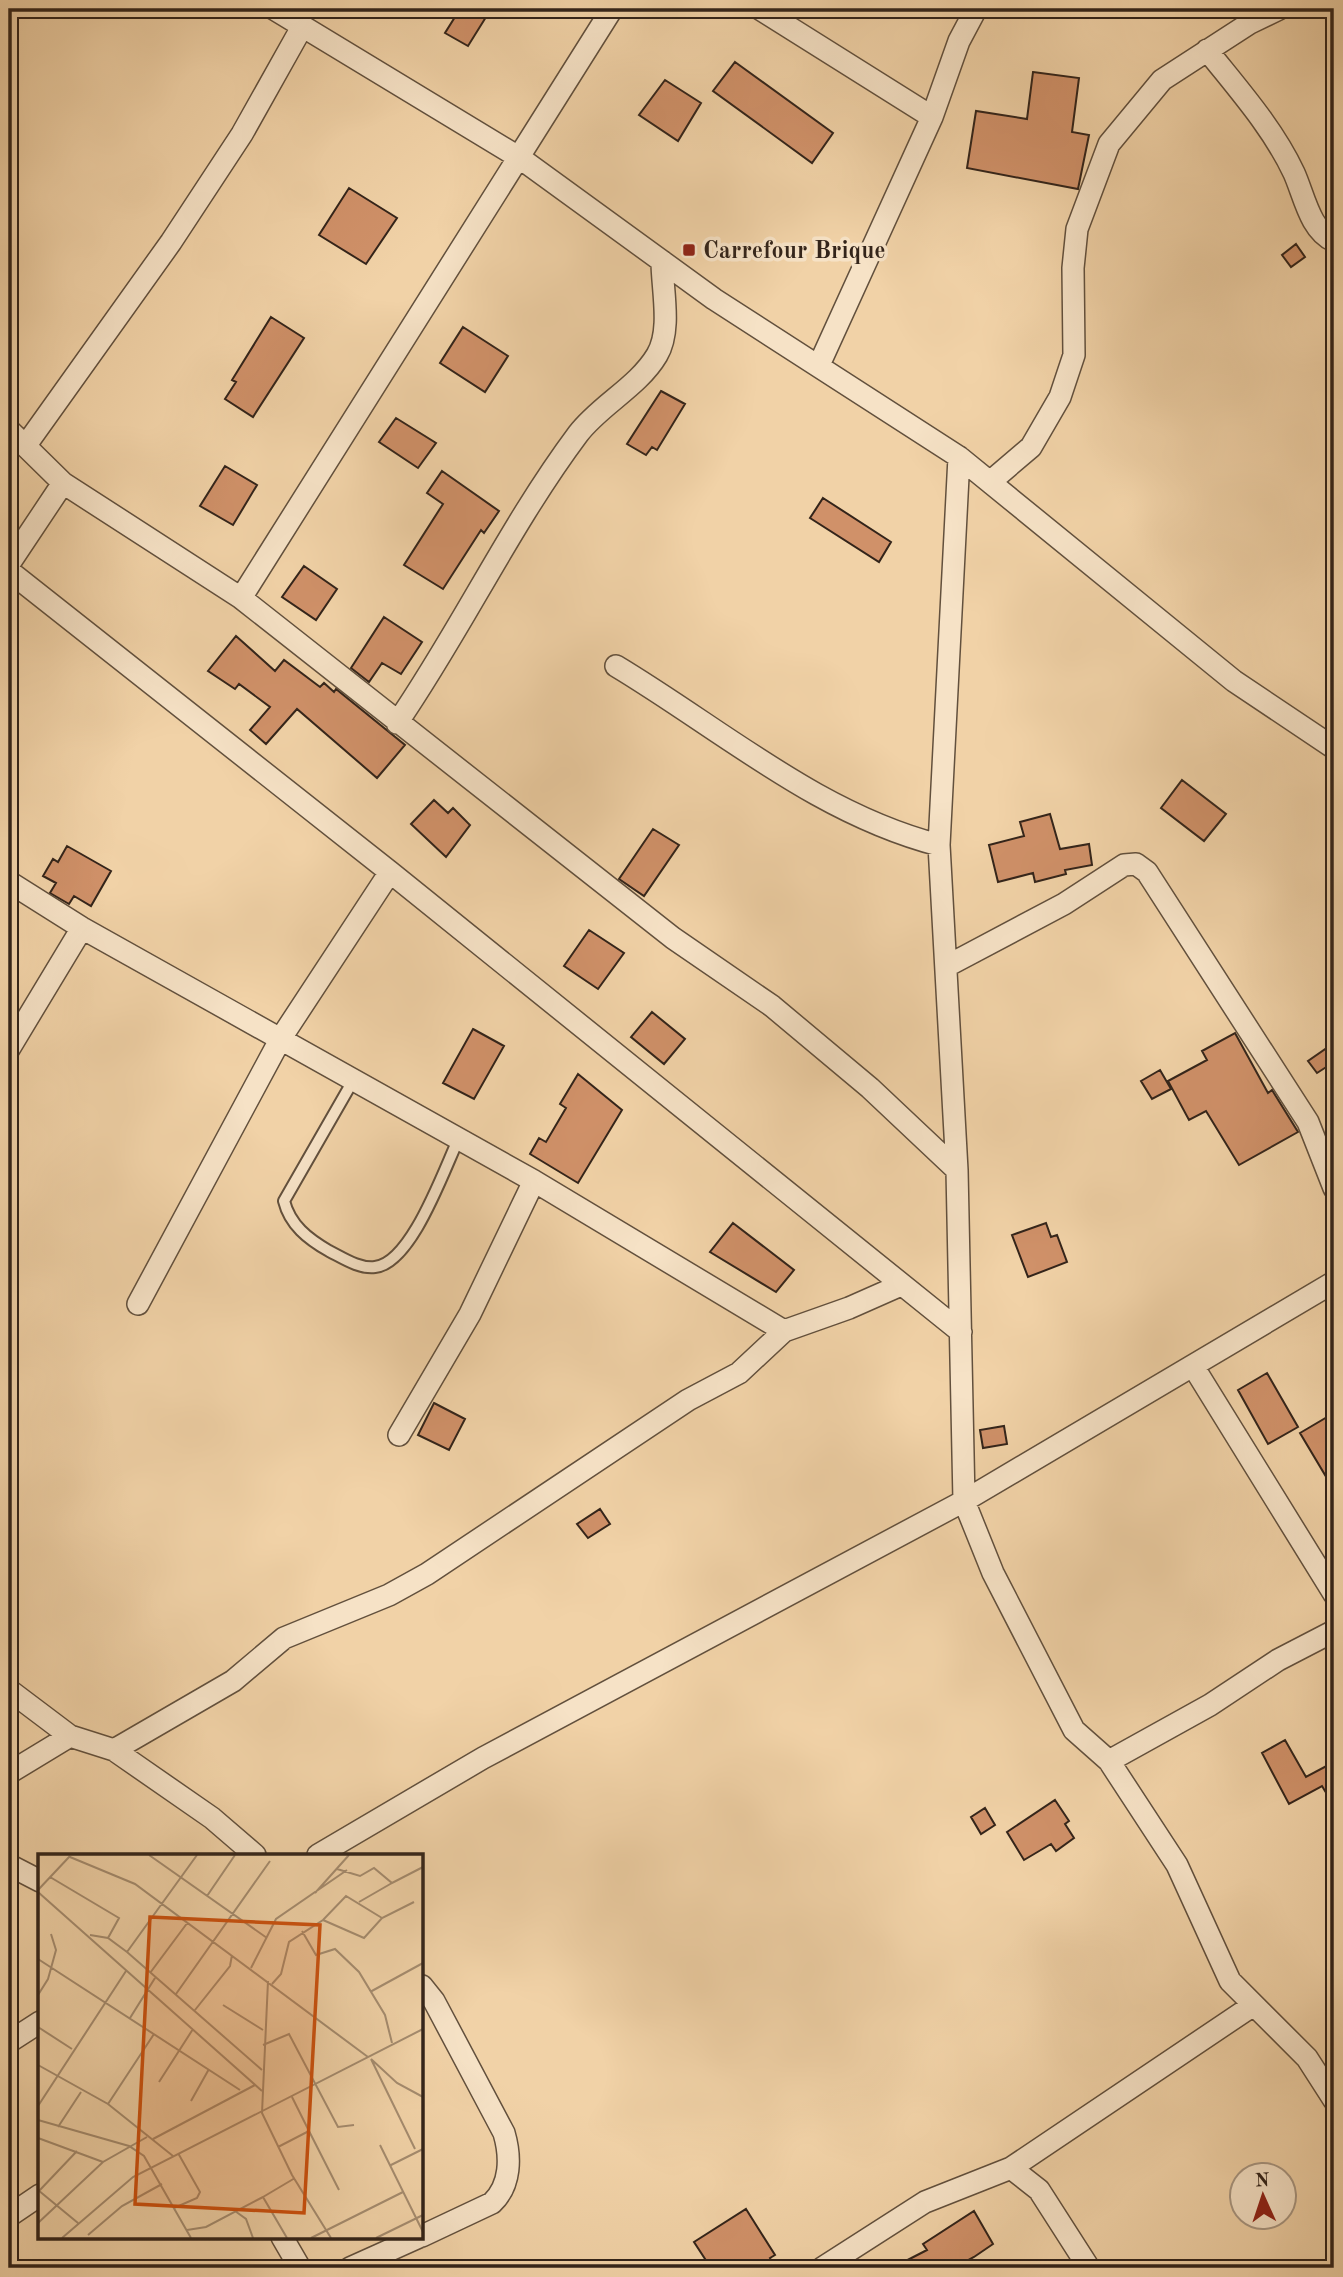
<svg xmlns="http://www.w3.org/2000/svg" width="1343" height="2277" font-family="'Old Standard TT',serif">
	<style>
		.building { fill: #d09169; stroke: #33241a; stroke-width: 2 }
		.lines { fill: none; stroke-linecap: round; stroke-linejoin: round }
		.lane-casing { stroke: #62503d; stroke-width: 14 }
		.street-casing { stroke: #62503d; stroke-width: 24 }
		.lane { stroke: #f6e2c6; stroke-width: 10 }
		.street { stroke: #f6e2c6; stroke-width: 21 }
		.poi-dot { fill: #8f2418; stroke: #f6e2c6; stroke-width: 2.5 }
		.labels { text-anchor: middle; stroke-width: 7; stroke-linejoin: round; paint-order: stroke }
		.poi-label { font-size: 24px; font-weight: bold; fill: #33241a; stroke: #f6e2c6; text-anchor: start }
		.inset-road { fill: none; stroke: #a58c6f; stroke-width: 2 }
		.view { fill: #cd510e; fill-opacity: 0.15; stroke: #cd510e; stroke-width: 3.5 }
		.inset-edge { fill: none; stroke: #33241a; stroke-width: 3.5 }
	</style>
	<rect width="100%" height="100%" fill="#f1d2a7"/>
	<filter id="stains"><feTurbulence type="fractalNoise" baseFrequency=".00286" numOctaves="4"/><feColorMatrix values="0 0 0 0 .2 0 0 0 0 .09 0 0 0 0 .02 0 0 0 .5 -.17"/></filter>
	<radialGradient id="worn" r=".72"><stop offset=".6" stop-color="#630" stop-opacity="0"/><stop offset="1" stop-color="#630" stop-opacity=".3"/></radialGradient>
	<path class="building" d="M460 9H491L468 46 445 33Z
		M735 62 833 133 812 163 713 91Z
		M1033 72 1079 78 1072 132 1089 135 1078 189 967 168 976 111 1027 119Z
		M665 80 701 103 678 141 639 115Z
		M349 188 397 218 366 264 319 235Z
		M1296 244 1305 257 1291 267 1282 255Z
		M271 317 304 338 253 417 225 399 236 382 232 380Z
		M463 327 508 356 485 392 440 363Z
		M661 391 685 404 657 450 652 447 646 455 627 444Z
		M396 418 436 443 418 468 379 442Z
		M225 466 257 485 233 525 200 506Z
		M442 471 499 511 484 533 481 530 443 589 404 565 443 504 427 493Z
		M823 498 891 542 879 562 810 518Z
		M304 566 337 589 316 620 282 597Z
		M384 617 422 642 401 674 382 663 369 682 351 668Z
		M236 636 275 671 284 660 320 687 324 683 334 692 336 689 405 745 377 778 297 709 266 744 250 730 270 707 239 684 235 689 208 671Z
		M1182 780 1226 814 1204 841 1161 808Z
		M434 800 448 813 453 808 470 825 446 857 411 824Z
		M1050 814 1060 849 1089 844 1092 865 1065 870 1066 874 1035 882 1033 873 998 882 989 845 1024 836 1020 822Z
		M653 829 679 845 644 896 619 879Z
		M67 846 111 871 91 906 74 896 69 904 50 893 56 883 43 876 53 859 58 862Z
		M589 930 624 953 598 989 564 966Z
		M652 1012 685 1039 664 1064 631 1037Z
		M473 1029 504 1046 474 1099 443 1083Z
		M1235 1033 1268 1093 1272 1090 1298 1132 1239 1165 1206 1111 1189 1120 1168 1081 1207 1060 1202 1051Z
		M1334 1043V1062L1317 1073 1308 1061Z
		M1160 1070 1171 1089 1152 1099 1141 1081Z
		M578 1074 622 1110 578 1183 530 1154 539 1138 546 1142 566 1108 560 1104Z
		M733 1223 794 1270 776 1292 710 1252Z
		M1046 1223 1051 1237 1057 1235 1067 1262 1028 1277 1012 1235Z
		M1267 1373 1298 1427 1268 1444 1238 1390Z
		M434 1403 465 1419 449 1450 418 1435Z
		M1334 1413V1490L1300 1433Z
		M1004 1426 1007 1444 983 1448 980 1430Z
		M600 1509 610 1524 588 1538 577 1524Z
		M1285 1740 1306 1777 1334 1762V1806L1322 1786 1289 1804 1262 1753Z
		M1055 1800 1069 1821 1065 1824 1074 1838 1056 1851 1051 1844 1024 1860 1007 1832Z
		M985 1808 995 1825 981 1834 971 1817Z
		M746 2209 775 2255 770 2258 776 2268H711L694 2242Z
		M974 2211 993 2244 974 2257 954 2268H892L927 2250 923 2244Z"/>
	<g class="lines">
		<g class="lane-casing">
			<path id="lane" d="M354 1079 284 1201C290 1225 308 1239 329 1251 343 1258 359 1269 375 1267 412 1263 444 1169 459 1138"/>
		</g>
		<g class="street-casing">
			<path id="street" d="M274 9 520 158 714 299 959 457 1234 681 1334 748
				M760 9 932 117
				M9 10V9
				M1207 50C1238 89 1273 128 1294 173 1304 195 1310 231 1334 241
				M819 365 932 117 959 41 976 9
				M9 430 63 483 241 598 673 938 772 1006 870 1088 957 1170
				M26 445 171 242 242 134 302 27
				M959 457 939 845 957 1170 964 1501 993 1573 1074 1730 1109 1761 1177 1865 1230 1981 1307 2058 1334 2100
				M990 482 1031 447 1060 397 1074 355 1073 268 1077 229 1109 144 1162 80 1250 23 1279 9
				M9 564 63 483
				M9 571 390 872 961 1332
				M241 598 612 9
				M616 666C721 729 818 814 939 845
				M397 723C461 630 510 525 578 434 600 405 638 387 657 355 672 330 662 289 662 261
				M9 882 82 928 534 1181 784 1331
				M947 966 1064 904 1124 865 1136 864 1147 872 1308 1122 1334 1188
				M9 1049 82 928
				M138 1304 281 1038 390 872
				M1193 1366 1334 1594
				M399 1435 470 1314 534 1181
				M9 1690 70 1736 114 1750 212 1818 255 1855
				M114 1750 233 1681 284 1638 389 1595 427 1574 688 1400 739 1373 784 1331 849 1308 901 1285
				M1109 1761 1210 1705 1278 1660 1334 1631
				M9 1773 70 1736
				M318 1855 483 1758 964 1501 1334 1282
				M9 1865 40 1881
				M422 1986 434 2001 504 2133C511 2157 511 2185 492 2203L422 2236
				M9 2042 40 2022
				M9 2216 40 2195
				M282 2237 300 2268
				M350 2268 419 2237
				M822 2268 925 2202 1011 2168
				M1089 2268 1039 2190 1011 2168 1252 2006"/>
		</g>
		<use href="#lane" class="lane"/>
		<use href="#street" class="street"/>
	</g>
	<rect class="poi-dot" x="682" y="243" width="14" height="14" rx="3.5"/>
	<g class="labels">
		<g class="poi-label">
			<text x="703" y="258">Carrefour Brique</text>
		</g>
	</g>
	<g transform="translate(38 1854)">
		<rect width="385" height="385" fill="#f1d2a7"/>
		<path class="inset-road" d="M111 1 229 84M32 3 97 30 330 203M299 15 322 22 336 14 354 29 385 13M12 23 81 64 70 84M0 36 32 2M0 38 224 237M277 39 311 1M169 42 197 1M321 48 354 29M285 66 326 84 344 64 376 48M264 77 278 101 297 95 321 118 347 161 354 189M52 81 70 84 89 98 224 216M89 98 159 1M0 105 202 236M213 114 238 65 309 16M112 119 150 68M230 127 224 259 254 321 293 384M234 130 243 120 251 88 285 66 308 42 344 64M332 138 385 109M138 140 232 7M0 141 10 125 18 96 13 80M185 151 225 176M157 156 192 112 194 101M92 164 117 124M0 173 34 195M225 191 251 180 300 273 316 271M333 205 377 295M333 205 359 229 385 243M0 211 70 250 135 302M121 228 155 175M153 247 171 215M70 250 116 180M0 252 88 117M0 266 91 292 106 302 153 384M20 273 43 238M271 277 301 336M0 284 65 308M115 285 217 231M342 291 385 378M240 293 271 277 254 243M353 311 385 295M0 336 40 369M1 337 39 297M136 354 159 344 162 338 140 299M197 357 208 365 215 384M0 369 65 308 109 283M149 376 168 373 225 343M50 381 84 352 124 330M24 384 95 323 385 175M249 384 225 343 257 324M273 384 365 338M338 384 385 361"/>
		<path class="view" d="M112 63 282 71 266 359 97 350Z"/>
		<rect width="385" height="385" class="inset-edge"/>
	</g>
	<rect width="1343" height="2277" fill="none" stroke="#f1d2a7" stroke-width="35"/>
	<rect x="10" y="10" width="1322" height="2256" fill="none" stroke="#33241a" stroke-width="3.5"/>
	<rect x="18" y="18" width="1308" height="2242" fill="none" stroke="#33241a" stroke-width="2"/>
	<g transform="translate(1263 2196) rotate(357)"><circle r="33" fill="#f6e2c6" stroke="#a89681" stroke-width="2"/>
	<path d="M0-5L12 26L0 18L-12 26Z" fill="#8f2418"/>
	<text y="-10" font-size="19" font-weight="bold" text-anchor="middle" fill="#33241a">N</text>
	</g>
	<rect width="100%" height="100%" filter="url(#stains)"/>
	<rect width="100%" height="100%" fill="url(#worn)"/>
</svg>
